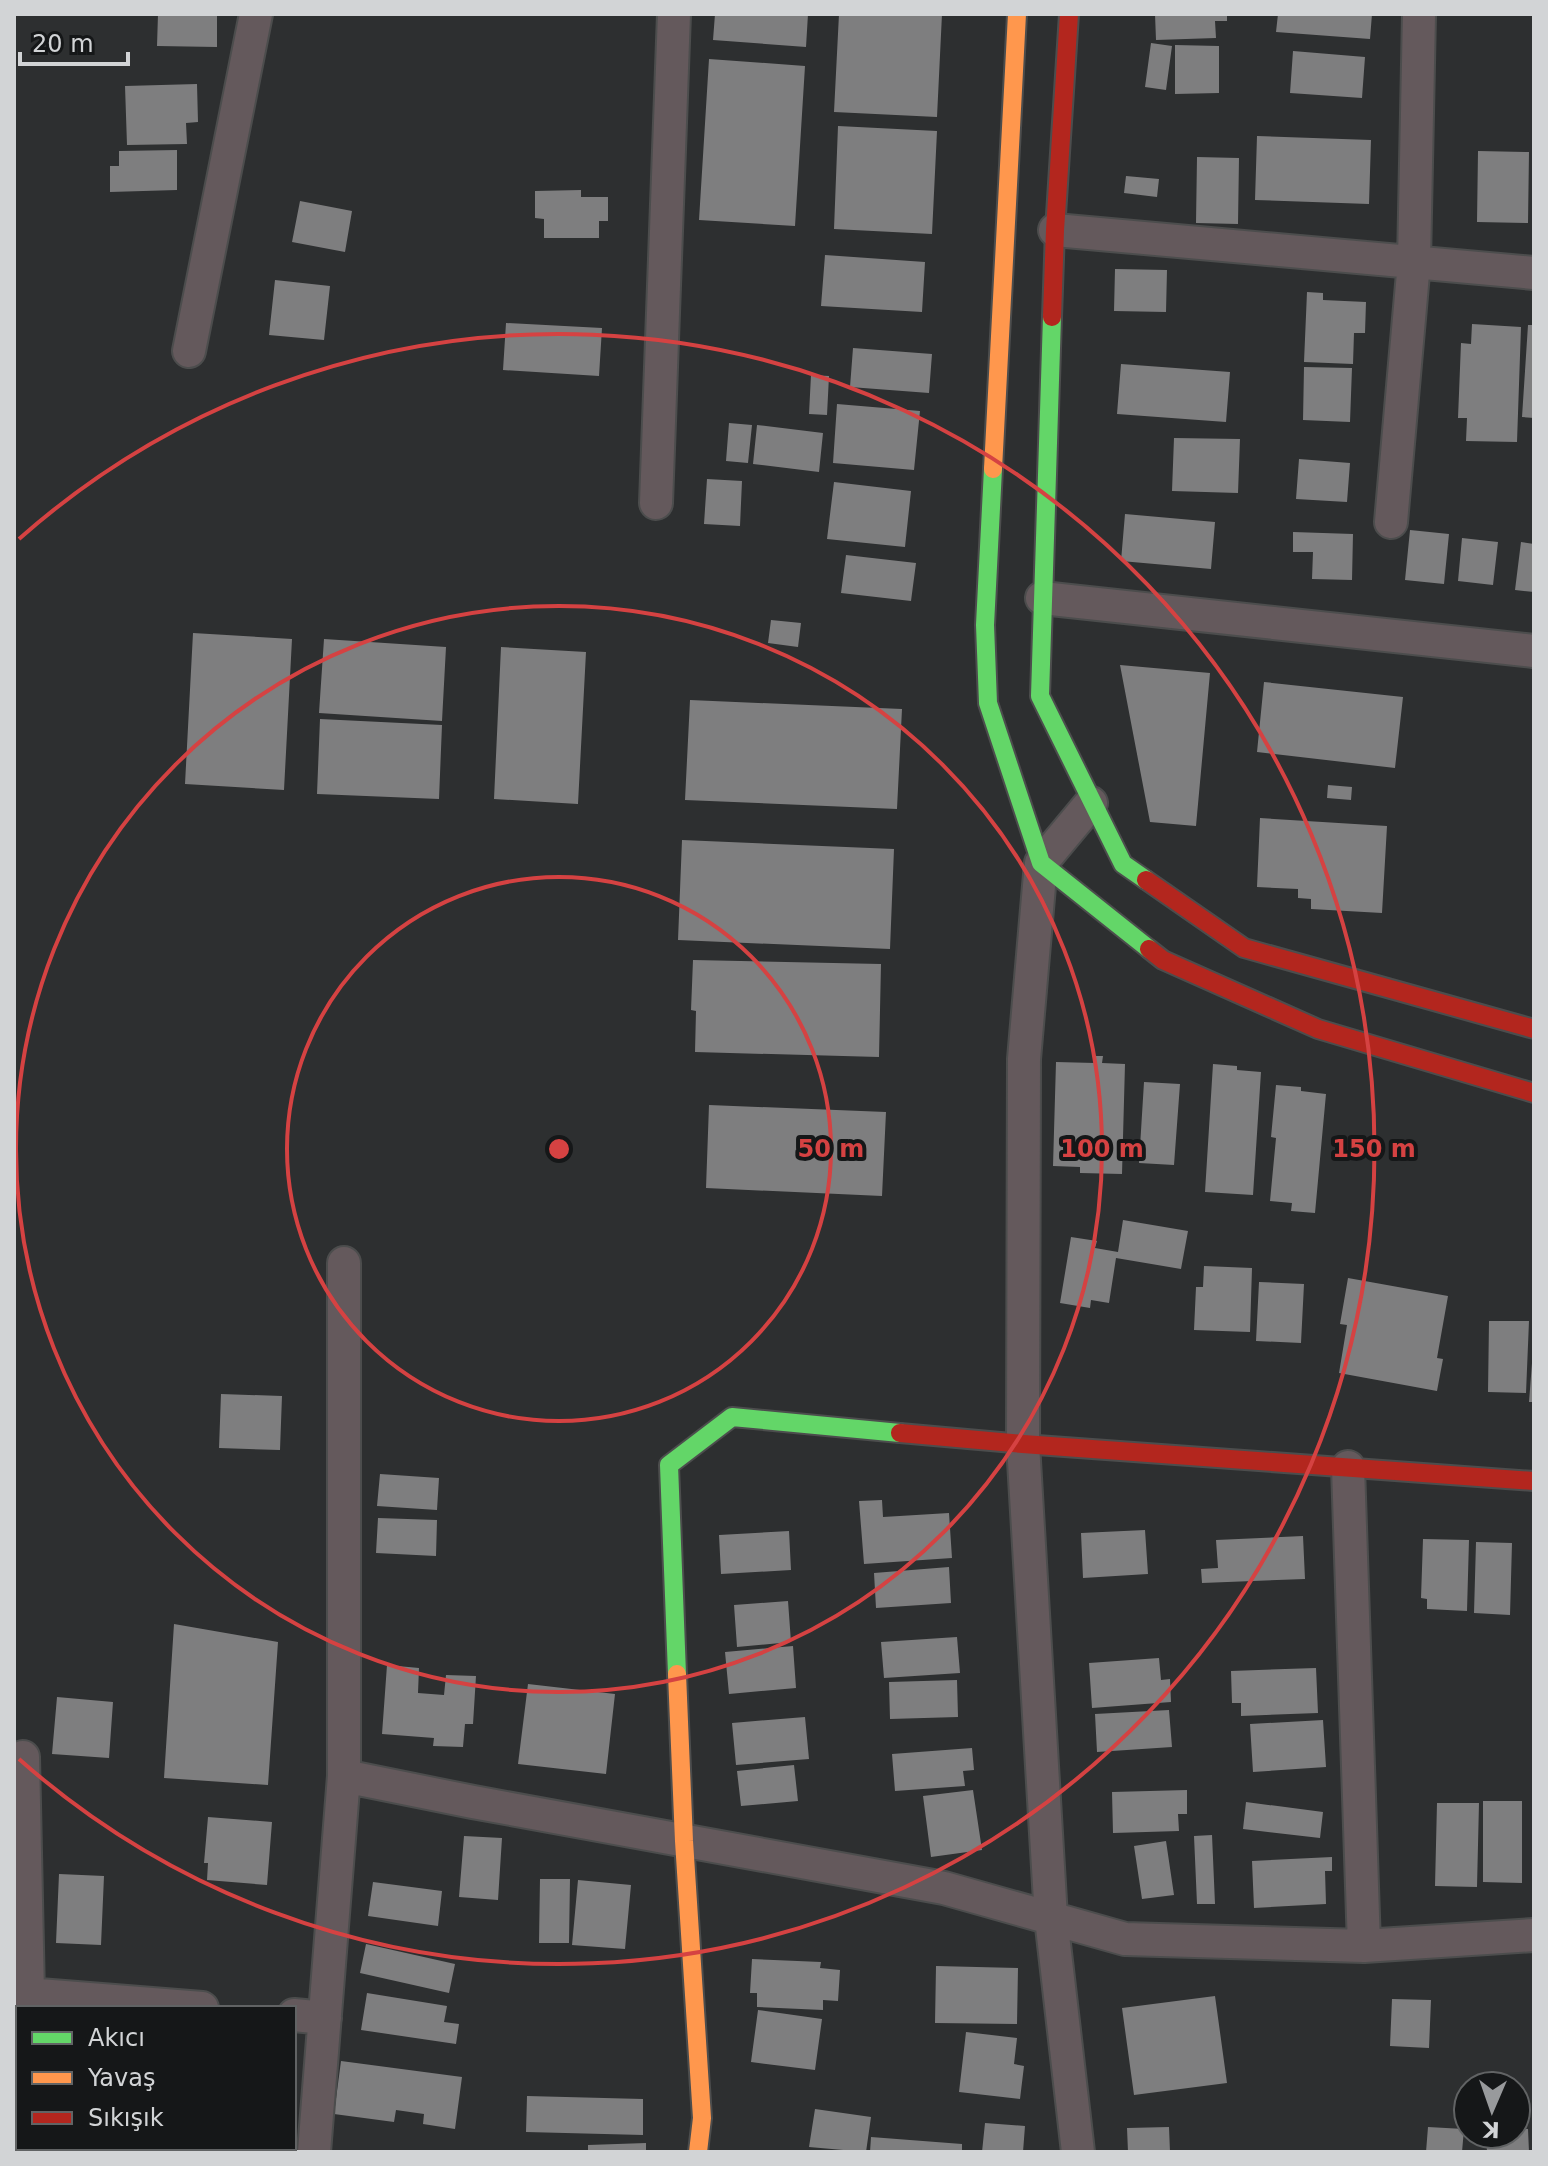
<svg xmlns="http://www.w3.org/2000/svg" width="1548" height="2166" font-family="'DejaVu Sans',sans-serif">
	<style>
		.building { fill: #7e7e7f }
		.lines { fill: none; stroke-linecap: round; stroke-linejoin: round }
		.street-casing { stroke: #4c4d4d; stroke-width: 36 }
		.fast-casing { stroke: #4c4d4d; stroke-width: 22 }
		.slow-casing { stroke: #4c4d4d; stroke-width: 22 }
		.jam-casing { stroke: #4c4d4d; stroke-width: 22 }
		.street { stroke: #64595c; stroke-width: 32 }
		.fast { stroke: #63d668; stroke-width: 18 }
		.slow { stroke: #ff974d; stroke-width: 18 }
		.jam { stroke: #b3261e; stroke-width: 18 }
		.ring { fill: none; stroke: #d54242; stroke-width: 4 }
		.centre { fill: #d54242; stroke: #151718; stroke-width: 4 }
		.ring-label { font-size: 24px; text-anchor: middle; font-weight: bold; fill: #d54242; stroke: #151718; stroke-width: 8; stroke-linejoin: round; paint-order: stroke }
	</style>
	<rect width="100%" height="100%" fill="#2d2f30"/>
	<path class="building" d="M158 14H217V47L157 46Z
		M715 14H808L806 47 713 40Z
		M839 14H942L937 117 834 112Z
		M1155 14H1227V21H1215L1216 38 1156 40Z
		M1278 14H1372L1370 39 1276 32Z
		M1151 43 1172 46 1166 90 1145 87Z
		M1175 45 1219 46V93L1175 94Z
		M1293 51 1365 57 1362 98 1290 93Z
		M709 59 805 66 795 226 699 220Z
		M197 84 198 122 186 123 187 144 127 145 125 86Z
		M838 126 937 131 932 234 834 229Z
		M1257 136 1371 140 1369 204 1255 200Z
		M177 150V190L110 192V166H119V151Z
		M1478 151 1529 152 1528 223 1477 222Z
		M1197 157 1239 158 1238 224 1196 223Z
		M1126 176 1159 179 1157 197 1124 193Z
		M581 190V197H608V221H599V238H544V219L535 218V191Z
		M300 201 352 211 345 252 292 242Z
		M825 255 925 262 922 312 821 306Z
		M1115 269 1167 270 1166 312 1114 311Z
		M275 280 330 286 324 340 269 335Z
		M1307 292 1323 293V300L1366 302 1365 333H1354L1353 364 1304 362Z
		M506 323 602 328 599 376 503 370Z
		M1472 324 1521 327 1517 442 1466 441 1467 418H1458L1461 343 1471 344Z
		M1528 325H1534V418L1522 417Z
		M853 348 932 354 929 393 850 387Z
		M1121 364 1230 372 1226 422 1117 414Z
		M1304 367 1352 368 1350 422 1303 420Z
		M811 375 829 376 827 415 809 414Z
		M837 404 920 411 914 470 833 463Z
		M729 423 752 425 748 463 726 461Z
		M757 425 823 433 819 472 753 464Z
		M1174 438 1240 439 1238 493 1172 491Z
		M1299 459 1350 463 1347 502 1296 499Z
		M707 479 742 481 740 526 704 524Z
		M834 482 911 491 905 547 827 539Z
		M1125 514 1215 522 1211 569 1121 561Z
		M1410 530 1449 534 1444 584 1405 580Z
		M1293 532 1353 534 1352 580 1312 579 1313 552H1293Z
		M1462 538 1498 542 1493 585 1458 581Z
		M1521 542 1534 544V592L1515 590Z
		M846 555 916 563 911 601 841 593Z
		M771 620 801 623 798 647 768 643Z
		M193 633 292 639 284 790 185 784Z
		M324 639 446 647 442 721 319 713Z
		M501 647 586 652 578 804 494 799Z
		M1120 665 1210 673 1196 826 1150 822Z
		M1264 682 1403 697 1395 768 1257 752Z
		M690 700 902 709 897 809 685 800Z
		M320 719 442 725 439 799 317 794Z
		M1328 785 1352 787 1351 800 1327 798Z
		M1260 818 1387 826 1382 913 1311 909V899L1298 898V889L1257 887Z
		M682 840 894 849 890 949 678 940Z
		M693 960 881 964 879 1057 695 1052 696 1011 691 1010Z
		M1095 1056H1103L1102 1063 1125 1064 1122 1174 1080 1173V1167L1053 1166 1056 1062 1095 1063Z
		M1213 1064 1237 1066V1070L1261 1072 1253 1195 1205 1192Z
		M1144 1082 1180 1084 1174 1165 1139 1163Z
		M1276 1085 1301 1087V1091L1326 1094 1315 1213 1291 1211 1292 1203 1270 1201 1276 1138 1271 1137Z
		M709 1105 886 1112 882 1196 706 1188Z
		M1123 1220 1188 1231 1181 1269 1116 1258 1109 1303 1091 1300 1090 1308 1060 1303 1071 1237 1097 1241 1095 1248 1118 1252Z
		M1204 1266 1252 1268 1250 1332 1194 1330 1196 1287H1203Z
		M1348 1278 1448 1296 1437 1358 1443 1359 1437 1391 1339 1373 1347 1325 1340 1324Z
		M1259 1282 1304 1284 1301 1343 1256 1341Z
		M1489 1321H1529L1526 1393 1488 1392Z
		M1532 1363H1534V1402H1529Z
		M221 1394 282 1396 280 1450 219 1448Z
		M380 1474 439 1478 437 1510 377 1506Z
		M882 1500 883 1517 949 1513 952 1558 864 1564 859 1501Z
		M378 1518 437 1520 436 1556 376 1553Z
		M1145 1530 1148 1574 1083 1578 1081 1533Z
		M789 1531 791 1570 721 1574 719 1535Z
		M1303 1536 1305 1579 1202 1583 1201 1569 1218 1568 1216 1540Z
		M1423 1539 1469 1540 1467 1611 1427 1609V1599L1421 1598Z
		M1476 1542 1512 1543 1510 1615 1474 1613Z
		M949 1567 951 1603 876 1608 874 1573Z
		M788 1601 791 1642 737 1647 734 1605Z
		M174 1624 278 1642 268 1785 164 1778Z
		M957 1637 960 1673 884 1678 881 1642Z
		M793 1646 796 1688 729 1694 725 1652Z
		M1159 1658 1161 1680 1170 1679 1171 1702 1092 1708 1089 1663Z
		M387 1665 419 1668 418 1693 444 1695 446 1675 476 1676 473 1724H465L463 1747 433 1746 434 1738 382 1734Z
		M1316 1668 1318 1713 1241 1716V1703H1232L1231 1671Z
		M957 1680 958 1717 890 1719 889 1682Z
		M528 1684 615 1694 606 1774 518 1764Z
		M57 1697 113 1702 109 1758 52 1754Z
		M1169 1710 1172 1747 1097 1752 1095 1714Z
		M805 1717 809 1759 736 1765 732 1723Z
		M1323 1720 1326 1767 1253 1772 1250 1724Z
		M972 1748 974 1770 963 1771 965 1786 895 1791 892 1754Z
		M794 1765 798 1801 741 1806 737 1771Z
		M973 1790 982 1850 931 1857 923 1796Z
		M1187 1790V1814H1178L1179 1831 1113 1833 1112 1792Z
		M1483 1801H1522V1883L1483 1882Z
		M1246 1802 1323 1812 1320 1838 1243 1829Z
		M1437 1803H1479L1477 1887 1435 1886Z
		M208 1817 272 1822 267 1885 207 1880 208 1863H204Z
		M1212 1835 1215 1904H1197L1194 1836Z
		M464 1836 502 1838 498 1900 459 1897Z
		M1166 1841 1174 1895 1142 1899 1134 1846Z
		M1332 1857V1871H1325L1326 1904 1254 1908 1252 1861Z
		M59 1874 104 1876 101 1945 56 1943Z
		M540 1879H570L569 1943H539Z
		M578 1880 631 1885 625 1949 572 1945Z
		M373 1882 442 1891 438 1926 368 1916Z
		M366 1944 455 1964 449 1993 360 1973Z
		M752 1959 821 1962 820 1968 840 1970 838 2001 823 2000V2010L757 2007V1993H750Z
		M936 1966 1018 1968 1017 2024 935 2023Z
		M367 1993 447 2006 444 2022 459 2024 456 2044 361 2030Z
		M1215 1996 1227 2083 1134 2095 1122 2008Z
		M1392 1999 1431 2000 1429 2048 1390 2046Z
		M758 2010 822 2019 815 2070 751 2062Z
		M966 2032 1017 2038 1014 2064 1024 2066 1020 2099 959 2092Z
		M341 2061 462 2077 455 2129 423 2124 424 2114 396 2110 394 2122 334 2114Z
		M527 2096 643 2099V2135L526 2132Z
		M815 2109 871 2117 866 2152 809 2147Z
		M985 2123 1025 2126 1023 2152H982Z
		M1169 2127 1170 2152H1128L1127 2128Z
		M1428 2127 1464 2129 1462 2152H1426Z
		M1516 2129H1528L1529 2152H1487L1486 2134H1516Z
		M871 2137 962 2144V2152H870Z
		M646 2143V2152H588V2145Z"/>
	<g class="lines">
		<g class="street-casing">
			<path id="street" d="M1055 230 1534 273
				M189 351 256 14
				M656 503 674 14
				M1391 522 1414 262 1419 14
				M1042 598 1534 651
				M1348 1467 1364 1946
				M23 1757 28 1995
				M344 1776 473 1802 944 1888 1125 1939 1364 1946 1534 1935
				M14 1993 202 2008
				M294 2015 325 2018
				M314 2152 344 1776V1263
				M1078 2152 1051 1918 1023 1444 1024 1059 1041 863 1091 803"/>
		</g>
		<g class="fast-casing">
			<path id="fast" d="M1052 317 1040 696 1123 864 1146 880
				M993 469 985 625 988 703 1041 863 1149 949
				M677 1674 669 1465 732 1417 900 1433"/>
		</g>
		<g class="slow-casing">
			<path id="slow" d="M993 469 1017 14
				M677 1674 684 1841 702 2118 698 2152"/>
		</g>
		<g class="jam-casing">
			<path id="jam" d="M1052 317 1055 230 1069 14
				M1146 880 1244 948 1534 1029
				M1149 949 1163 960 1318 1029 1534 1093
				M900 1433 1023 1444 1534 1481"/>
		</g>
		<use href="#street" class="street"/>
		<use href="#fast" class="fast"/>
		<use href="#slow" class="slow"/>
		<use href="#jam" class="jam"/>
	</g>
	<g class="ring">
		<circle cx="559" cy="1149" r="272"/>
		<circle cx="559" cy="1149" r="543"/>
		<path d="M19 539A815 815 0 1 1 19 1759"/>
	</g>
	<circle cx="559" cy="1149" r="12" class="centre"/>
	<g class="ring-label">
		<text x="831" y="1157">50 m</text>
		<text x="1102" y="1157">100 m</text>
		<text x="1374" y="1157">150 m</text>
	</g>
	<rect width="1548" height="2166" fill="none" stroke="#d2d4d6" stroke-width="32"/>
	<rect x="16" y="2006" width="280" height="144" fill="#151718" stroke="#616364" stroke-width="2"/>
	<rect x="32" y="2032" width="40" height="12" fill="#63d668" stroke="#616364" stroke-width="2"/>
	<text x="88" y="2046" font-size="24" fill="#d2d4d6">Akıcı</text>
	<rect x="32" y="2072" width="40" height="12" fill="#ff974d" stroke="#616364" stroke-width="2"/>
	<text x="88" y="2086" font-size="24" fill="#d2d4d6">Yavaş</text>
	<rect x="32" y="2112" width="40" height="12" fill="#b3261e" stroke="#616364" stroke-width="2"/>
	<text x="88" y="2126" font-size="24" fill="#d2d4d6">Sıkışık</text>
	<g transform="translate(1492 2110) rotate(182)"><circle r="38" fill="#151718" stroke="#616364" stroke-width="2"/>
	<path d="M0-6L14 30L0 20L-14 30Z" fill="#989a9c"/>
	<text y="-12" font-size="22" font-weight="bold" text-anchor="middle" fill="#d2d4d6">K</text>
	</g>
	<path d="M20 52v12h108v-12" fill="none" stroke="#d2d4d6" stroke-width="4"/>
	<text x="32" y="52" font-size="24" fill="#d2d4d6" stroke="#151718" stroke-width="6" paint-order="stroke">20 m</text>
</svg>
